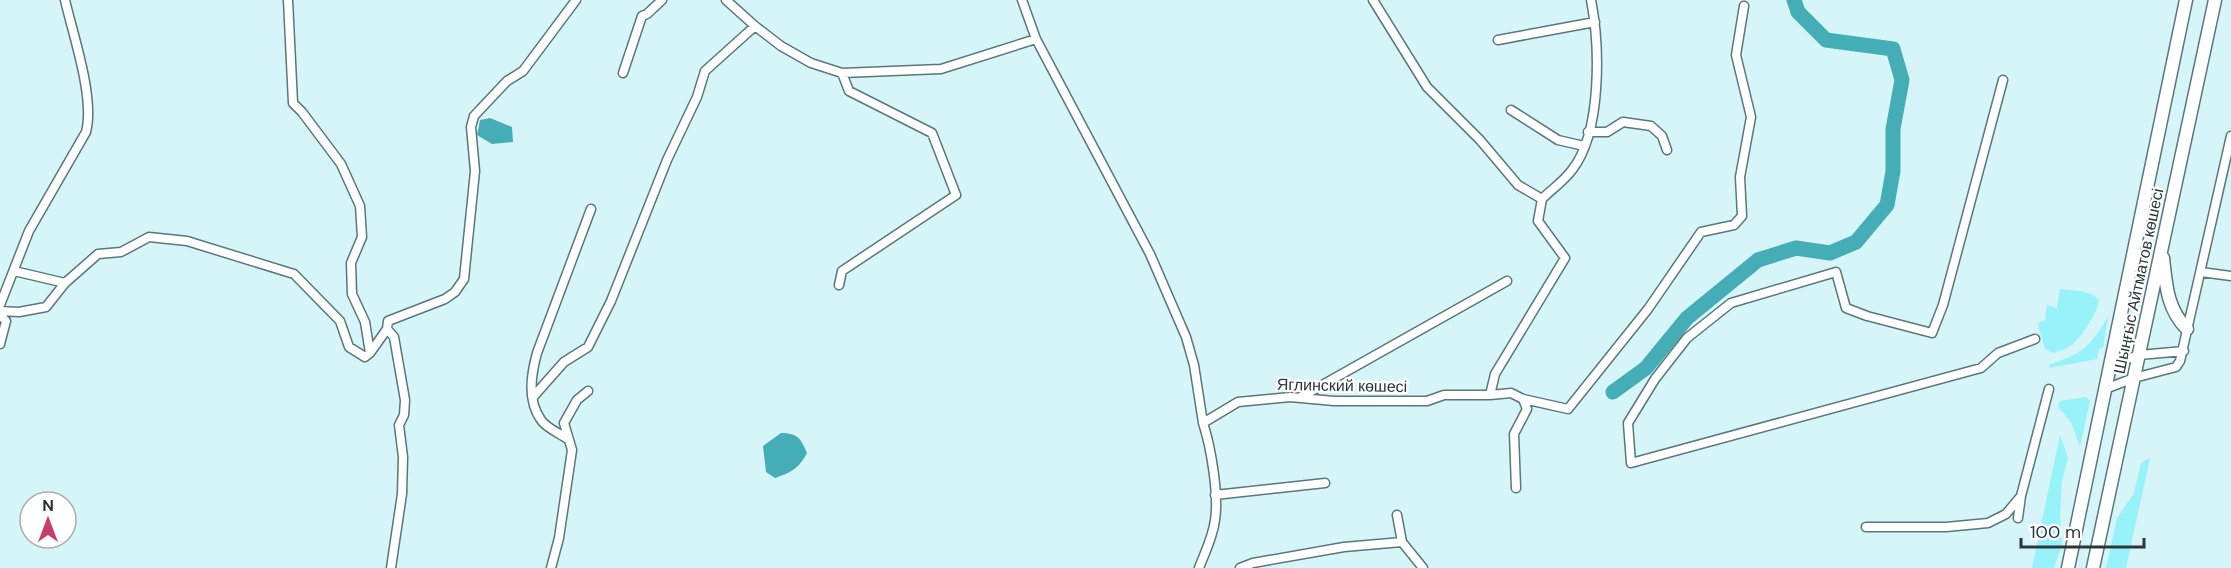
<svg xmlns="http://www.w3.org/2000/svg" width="2231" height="568" font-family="'DM Sans',sans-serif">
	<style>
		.green { fill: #97f2fa }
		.water { fill: #44adb6 }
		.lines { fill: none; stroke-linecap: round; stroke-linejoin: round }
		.river { stroke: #44adb6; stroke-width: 15 }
		.minor-casing { stroke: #5a777a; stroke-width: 11 }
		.secondary-casing { stroke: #5a777a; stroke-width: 15 }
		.minor { stroke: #fff; stroke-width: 8 }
		.secondary { stroke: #fff; stroke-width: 12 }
		.labels { text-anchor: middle; stroke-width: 4.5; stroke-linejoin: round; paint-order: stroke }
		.street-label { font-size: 16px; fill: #2a3738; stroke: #fff }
	</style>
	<rect width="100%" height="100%" fill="#d5f5f8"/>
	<path class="green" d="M2060 289C2072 291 2092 289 2099 301 2097 314 2079 342 2067 348 2063 350 2057 351 2053 353L2045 349 2038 326 2039 322 2045 321 2047 305 2057 308Z
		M2108 317 2103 347 2099 349 2097 359 2049 368V365C2084 353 2088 348 2108 317Z
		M2086 397 2090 401 2080 447 2071 422 2058 407V404L2060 401Z
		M2060 435 2068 458 2062 481 2060 516 2062 544 2054 568H2032Z
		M2150 458 2126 568H2106L2117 518 2134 493 2141 463Z"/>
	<path class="water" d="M490 118 512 127 513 142 492 144 477 135 480 120Z
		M781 433C798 433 801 439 807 453 799 468 791 473 775 478L766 472 763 446Z"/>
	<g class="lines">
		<path class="river" d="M1613 392 1646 368 1687 318 1758 260 1796 248 1830 253 1856 242 1887 205 1893 171V129L1902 80 1893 49 1826 40 1798 12 1794 0"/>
		<g class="minor-casing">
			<path id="minor" d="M288 0 293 103 302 112 341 164 360 206 362 237 351 263 352 294 365 322 370 353 387 329 394 337 405 400 404 415 399 425 403 457 402 494 391 568
				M726 0 755 26 781 46 811 63 842 73 941 69 1036 39
				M1022 0 1036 39 1150 254 1186 337 1194 365 1203 423
				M1373 0 1427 87 1480 140 1518 185 1542 199 1538 221 1565 258 1495 374 1490 395
				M1498 40 1595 22
				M623 73 642 16 647 14 662 0
				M2003 80 1943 305 1932 333 1867 316 1846 308 1836 272 1731 303 1687 338 1655 379 1628 423 1631 463 1981 368 1998 353 2035 339
				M1511 110 1558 140 1584 146
				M1588 132H1607L1623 122 1651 126 1662 136 1667 150
				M1542 199C1552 189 1564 181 1572 170 1602 132 1600 46 1591 0
				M14 271 65 283
				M2201 272 2231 276
				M839 285 842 271 956 195 932 133 849 91 842 73
				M0 305 29 231 86 132C95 98 73 35 65 0
				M0 311 19 312 46 307 65 283 98 254 121 252 149 237 187 241 294 274 340 321 349 347 365 357 370 353
				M0 315 6 321 0 344
				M387 329 388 321 445 299 455 292 464 279 475 171 471 127 474 116 507 81 523 71 576 0
				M2110 365 2139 355 2184 351
				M2105 389 2134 378 2176 367 2180 361 2231 136
				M533 397 564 362 588 347 611 301 667 160 697 97 705 71 755 26
				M1301 397 1507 281
				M569 440C561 434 546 428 541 420 527 400 531 375 537 353L591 209
				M1516 488 1514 434 1527 409 1523 399
				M1215 495 1325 483
				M2018 518 2021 496 2049 389
				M1866 527H1946L1988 523 2006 514 2021 496
				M1402 542 1423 568
				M551 568 559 538 572 450 564 423 577 400 588 391
				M1199 568C1205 552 1213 537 1215 520 1219 495 1211 447 1203 423L1238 402 1290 397 1334 401H1427L1444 395H1490L1511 393 1523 399 1568 409 1648 309 1701 232 1734 225 1742 216 1740 177 1751 117 1736 55 1744 6
				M1240 568 1253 563 1344 547 1402 542 1397 515"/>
		</g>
		<g class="secondary-casing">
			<path id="secondary" d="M2163 258C2166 285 2167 309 2187 329
				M2068 568 2186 0
				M2093 568 2215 0"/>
		</g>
		<use href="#minor" class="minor"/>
		<use href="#secondary" class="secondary"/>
	</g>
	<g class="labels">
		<g class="street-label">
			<text transform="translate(2138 281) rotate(-78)" y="6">Шыңғыс Айтматов көшесі</text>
			<text transform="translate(1342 385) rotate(1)" y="6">Яглинский көшесі</text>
		</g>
	</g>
	<g transform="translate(48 520)"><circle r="28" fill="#ffffff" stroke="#aaafaf" stroke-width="1.5"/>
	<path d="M0-4.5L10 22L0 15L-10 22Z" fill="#c83c6d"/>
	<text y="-9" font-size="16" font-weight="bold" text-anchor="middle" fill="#2a3738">N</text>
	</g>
	<path d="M2021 538v9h123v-9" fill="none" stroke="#2a3738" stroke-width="3"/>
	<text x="2030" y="538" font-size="18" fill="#2a3738" stroke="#ffffff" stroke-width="4.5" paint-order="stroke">100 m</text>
</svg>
